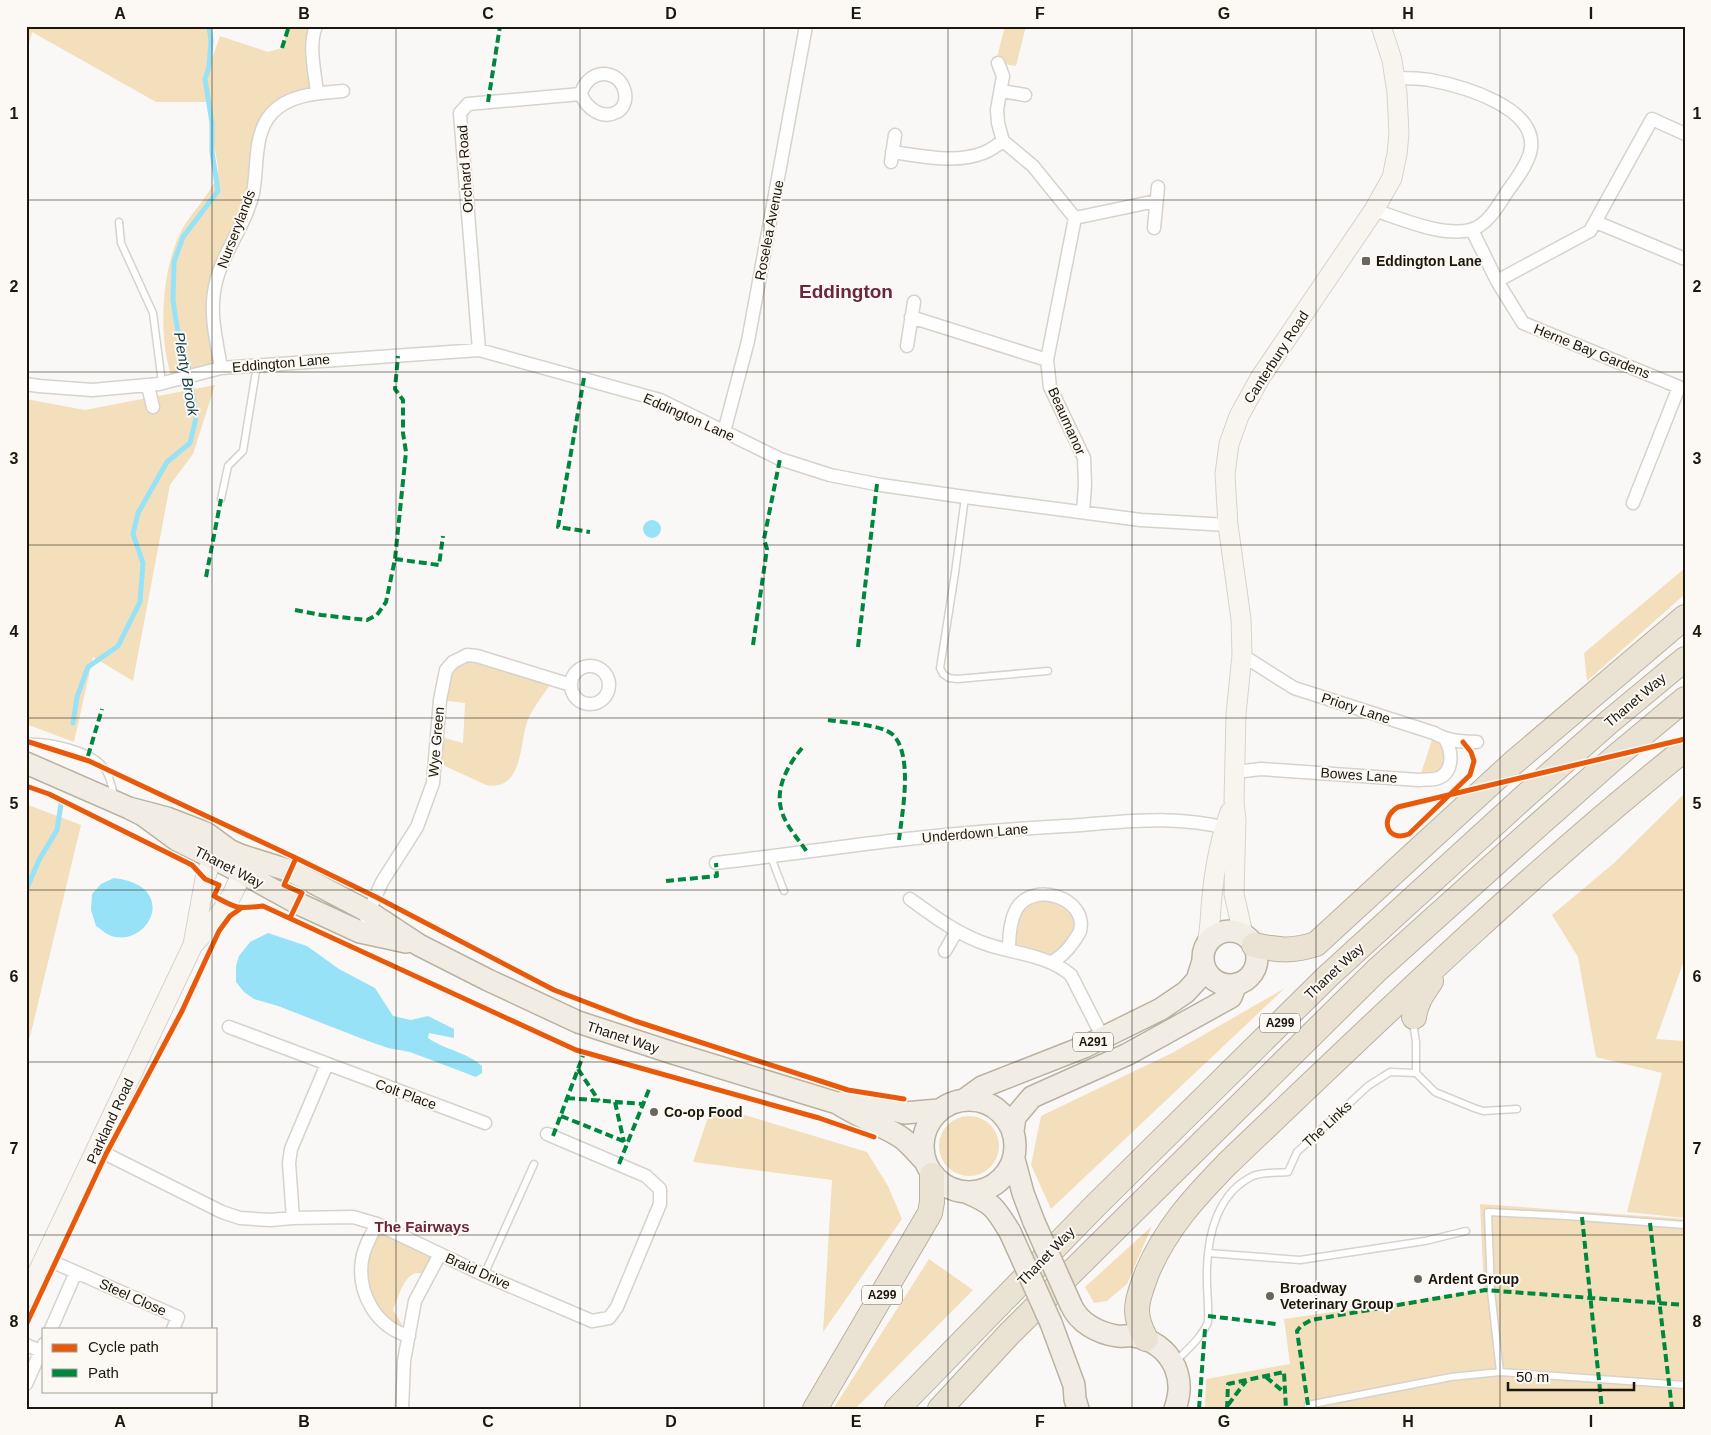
<svg xmlns="http://www.w3.org/2000/svg" width="1711" height="1435" font-family="Arial,sans-serif">
	<style>
		.green { fill: #f3dfbc }
		.water { fill: #98e2f7 }
		.lines { fill: none; stroke-linecap: round; stroke-linejoin: round }
		.stream { stroke: #98e2f7; stroke-width: 5 }
		.lane-casing { stroke: #d6d2cc; stroke-width: 9 }
		.street-casing { stroke: #d6d2cc; stroke-width: 15 }
		.secondary-casing { stroke: #d6d2cc; stroke-width: 21 }
		.primary-casing { stroke: #bab2a0; stroke-width: 24 }
		.highway-casing { stroke: #bab2a0; stroke-width: 26 }
		.lane { stroke: #fefefe; stroke-width: 6 }
		.street { stroke: #fefefe; stroke-width: 12 }
		.secondary { stroke: #f8f5f1; stroke-width: 19 }
		.primary { stroke: #f2ede4; stroke-width: 21 }
		.highway { stroke: #eae2d3; stroke-width: 24 }
		.primary-bridge-casing { stroke: #bab2a0; stroke-width: 24; stroke-linecap: butt }
		.primary-bridge { stroke: #f2ede4; stroke-width: 21 }
		.quiet { stroke: #00873e; stroke-width: 4; stroke-dasharray: 8 4; stroke-linecap: butt }
		.cycleway-casing { stroke: #fcf9f4; stroke-width: 8 }
		.cycleway { stroke: #e8590c; stroke-width: 5 }
		.grid { fill: none; stroke: #1c170d; stroke-width: 1; stroke-opacity: 0.55 }
		.poi-dot { fill: #6a665f; stroke: #fcf9f4; stroke-width: 2 }
		.labels { text-anchor: middle; stroke-width: 4; stroke-linejoin: round; paint-order: stroke }
		.shield { fill: #fcf9f4; stroke: #5f5b52; stroke-width: 1 }
		.shield-label { font-size: 12px; font-weight: bold; fill: #1c170d }
		.street-label { font-size: 14px; fill: #1c170d; stroke: #fcf9f4 }
		.poi-label { font-size: 14px; font-weight: bold; fill: #1c170d; stroke: #fcf9f4; text-anchor: start }
		.water-label { font-size: 15px; font-style: italic; fill: #0d3f4b; stroke: #fcf9f4 }
		.neighbourhood-label { font-size: 15px; font-weight: bold; fill: #69263e; stroke: #fcf9f4 }
		.district-label { font-size: 19px; font-weight: bold; fill: #69263e; stroke: #fcf9f4 }
		.neatline { fill: none; stroke: #1c170d; stroke-width: 2 }
		.grid-label { font-size: 16px; text-anchor: middle; font-weight: bold; fill: #1c170d }
	</style>
	<rect width="100%" height="100%" fill="#faf8f6"/>
	<path class="green" d="M26 26H209L211 41 210 64 220 36 268 52 282 48 289 26H316L317 93 272 112 253 194 214 291 221 368 173 380C157 340 161 266 183 228 191 213 217 187 218 170 218 164 216 157 215 151 213 135 211 118 209 102H156L32 32 26 54Z
		M1005 26H1026L1016 66 998 63 996 61Z
		M215 385 193 454 170 485 133 681 93 657 74 742 26 724V399L85 410Z
		M1685 568V594L1587 681 1584 653Z
		M467 655 553 680C545 693 534 706 528 719 519 742 524 792 486 785L436 762 437 736 463 743 465 703 440 700 442 681Z
		M1434 733 1445 739 1446 773 1419 780Z
		M1685 793V958L1656 1039 1685 1041V1218L1627 1212 1662 1073 1596 1057 1578 957 1552 915 1614 863Z
		M26 804 81 825 30 1037 26 1044Z
		M1029 898H1062L1079 918 1060 958 1009 949V935Z
		M1285 988 1051 1209 1031 1165 1041 1116 1172 1053Z
		M712 1105 867 1152 888 1186 902 1219 823 1332 832 1180 693 1162Z
		M939 1146a30 30 0 1 1 60 0a30 30 0 1 1-60 0Z
		M1480 1204 1685 1219V1409H1205L1206 1379 1290 1364 1284 1319 1484 1290Z
		M377 1224 440 1254 429 1276C425 1275 420 1273 417 1273 403 1275 398 1299 393 1310L409 1336 382 1322 361 1272Z
		M1152 1226 1127 1284 1107 1301 1094 1303 1085 1287Z
		M929 1259 973 1290 855 1409H833Z"/>
	<path class="water" d="M643 529a9 9 0 1 1 18 0a9 9 0 1 1-18 0Z
		M114 878C182 886 147 951 109 935 104 933 100 928 96 926L91 910 92 894 101 884Z
		M268 933 307 946 339 969 375 988 393 1016 411 1020 428 1016 454 1029V1038L429 1033 428 1038C445 1050 467 1052 482 1066V1073L476 1077 410 1052 388 1048 368 1041 278 1006 254 999 244 992 236 982V966L239 956 250 942Z"/>
	<g class="lines">
		<path class="stream" d="M73 723 77 697 88 667 118 646 140 602 143 563 133 534 138 513 167 462 190 443 196 418 189 369 177 327 173 300 174 262 183 237 218 191 212 152V123L205 79 209 67 211 41 209 26
			M26 890 39 860 57 830 61 804"/>
		<g class="lane-casing">
			<path id="lane" d="M119 222 121 243 153 313 162 383
				M965 497 955 573 940 668 943 674 949 678 957 679 1048 671
				M221 499 228 466 243 451 257 365
				M26 742C47 740 93 750 105 769 110 777 112 787 114 795
				M771 857 784 891
				M1413 1022 1416 1042V1073
				M1416 1073 1435 1092 1474 1108 1483 1111 1517 1109
				M1208 1253 1300 1260 1425 1241 1466 1231
				M484 1275 534 1164
				M1176 1361C1187 1350 1202 1337 1208 1322 1209 1304 1206 1286 1207 1268 1208 1232 1219 1192 1253 1176 1263 1172 1277 1173 1288 1172L1297 1152 1368 1086 1390 1072 1416 1073
				M1500 1372 1685 1385
				M1308 1409V1405L1451 1377 1500 1372 1491 1291 1488 1212 1567 1216 1685 1225"/>
		</g>
		<g class="street-casing">
			<path id="street" d="M316 26C308 46 315 72 317 93
				M998 63 1003 76 997 110 998 123 1003 141 1033 166 1075 218 1047 360 1050 387 1084 458 1085 485 1083 512
				M1002 91 1025 95
				M892 152C921 156 955 164 983 153 990 151 997 145 1003 141
				M891 162 895 135
				M1374 210C1402 219 1442 237 1470 230 1487 226 1498 206 1507 192 1515 181 1526 167 1530 153 1542 108 1462 86 1430 80 1418 78 1407 78 1396 78
				M1075 218 1156 201
				M1596 222 1685 259
				M1154 228 1158 187
				M1472 230 1497 281 1590 231 1652 119 1685 134
				M1497 281 1523 323 1679 387 1633 503
				M911 317 1047 360
				M907 346 914 302
				M479 350 460 113 468 104 581 94C584 81 596 71 610 75 625 79 632 103 617 112 602 120 586 108 581 94
				M221 368C217 343 210 317 214 292 219 256 245 228 253 193 258 168 253 133 272 113 289 94 320 93 343 91
				M26 384 39 386 92 390 159 384 221 368 479 350 660 400 780 459 830 475 881 485 965 497 1141 520 1228 525
				M148 386 153 407
				M724 432 748 341 806 26
				M1242 655 1294 688 1434 733C1448 741 1461 742 1477 742
				M571 685a19 19 0 1 1 38 0a19 19 0 1 1-38 0Z
				M1235 772 1261 769 1419 780C1424 779 1430 780 1435 779 1454 775 1453 752 1445 739
				M716 863C779 856 843 846 907 839 960 833 1012 829 1065 826 1125 822 1172 814 1231 829
				M910 899C935 917 958 935 989 945 1017 954 1047 955 1071 975L1103 1038
				M366 918 382 882 417 827 433 783 440 700 446 670 453 662 467 655 477 656 571 685
				M1009 949C1009 935 1010 920 1017 908 1034 881 1088 898 1080 931 1079 934 1076 938 1074 941 1068 950 1061 957 1052 962
				M945 951 956 932
				M229 1027 485 1123
				M96 1149 222 1212 240 1218 270 1220 293 1218 353 1217 377 1224 484 1275 592 1321 609 1318 617 1307 660 1204V1189L646 1176 547 1134
				M293 1218 289 1163 291 1149 327 1064
				M377 1224C371 1235 364 1247 362 1260 357 1293 376 1327 409 1336
				M44 1258 178 1317 173 1329
				M51 1329 76 1272
				M26 1345 41 1351
				M26 1384 44 1344
				M402 1409 404 1361 415 1301 440 1254"/>
		</g>
		<g class="secondary-casing">
			<path id="secondary" d="M1243 934 1234 894 1236 820 1234 801 1236 714 1242 655 1241 619 1228 525 1225 474 1229 444 1239 416 1260 378 1374 210 1392 178 1397 154 1399 134 1397 93 1392 60 1381 26
				M193 945C212 925 245 888 241 859
				M1206 946C1211 930 1210 913 1212 896 1215 867 1220 839 1230 812
				M26 1297 193 945 205 879 212 858 218 852 225 850"/>
		</g>
		<g class="primary-casing">
			<path id="primary" d="M26 763 129 808 143 815 177 840 241 872 297 903 360 932 406 942
				M129 808 167 818 206 833 229 850 240 855 291 871 369 912 419 945 488 980 578 1022 673 1053 837 1103C857 1116 879 1124 899 1136 909 1142 916 1152 924 1160
				M1203 958a27 27 0 1 1 54 0a27 27 0 1 1-54 0Z
				M923 1146a46 46 0 1 1 92 0a46 46 0 1 1-92 0Z
				M964 1100 982 1087 1084 1047 1161 1009 1186 992 1197 980 1203 961
				M838 1103 861 1101 904 1113 939 1110
				M1013 1131 1015 1117 1032 1097 1128 1054 1231 997 1236 984
				M1014 1159 1023 1193 1034 1222
				M968 1193C994 1204 995 1208 1010 1232
				M1071 1305C1079 1323 1098 1333 1117 1336 1122 1337 1128 1335 1133 1336 1152 1339 1167 1350 1175 1367 1181 1382 1180 1394 1175 1409
				M1051 1323 1074 1385 1075 1399 1078 1409"/>
		</g>
		<g class="highway-casing">
			<path id="highway" d="M1254 945C1277 950 1292 952 1316 944L1513 763 1685 617
				M1414 1017C1416 1002 1423 993 1431 981
				M1146 1339C1141 1330 1137 1320 1137 1310 1137 1297 1143 1285 1147 1273 1166 1228 1194 1198 1227 1164 1376 1022 1524 878 1685 749
				M815 1409 930 1213 932 1202V1175
				M897 1409 1096 1205 1327 977 1523 798 1609 722 1685 659
				M940 1409 1009 1334 1377 970 1527 835 1613 759 1685 699"/>
		</g>
		<use href="#lane" class="lane"/>
		<use href="#street" class="street"/>
		<use href="#secondary" class="secondary"/>
		<use href="#primary" class="primary"/>
		<use href="#highway" class="highway"/>
		<g class="primary-bridge-casing">
			<path id="primary-bridge" d="M1034 1222 1071 1305
				M1010 1232 1051 1323"/>
		</g>
		<use href="#primary-bridge" class="primary-bridge"/>
		<path class="quiet" d="M282 48 289 26
			M488 102 500 26
			M584 378 558 527 590 532
			M395 559 439 565 443 536
			M206 577 221 499
			M295 610 321 615 367 620 377 615 386 602 395 559 406 452 403 433V400L395 389 398 356
			M753 645 767 549 764 539 780 459
			M858 647 877 484
			M828 720C842 722 882 725 892 734 914 754 902 813 899 840
			M802 748C788 765 774 789 782 812 786 826 799 840 807 852
			M88 756 102 709
			M666 881 717 876 716 863
			M578 1069 599 1101
			M567 1098 643 1104
			M615 1102 624 1142
			M561 1116 628 1143
			M553 1136 584 1053
			M619 1164 650 1087
			M1582 1217 1602 1409
			M1650 1223 1672 1409
			M1208 1316 1276 1324
			M1266 1377 1285 1393
			M1228 1405 1246 1381
			M1308 1405 1297 1331 1301 1326 1311 1320 1485 1290 1685 1305
			M1199 1409 1205 1329
			M1227 1409 1228 1384 1284 1372 1286 1409"/>
		<g class="cycleway-casing">
			<path id="cycleway" d="M26 741 89 761 296 858 376 897 554 990 635 1021 848 1090 904 1099
				M1463 742 1471 752 1474 761 1470 775 1409 834C1387 843 1379 818 1398 807L1685 739
				M26 786 49 794 192 865 205 879 219 885 214 896C237 909 237 909 263 906L576 1050 819 1118 874 1137
				M290 918 302 893 284 885 296 858
				M26 1325 106 1154 182 1011 219 931 230 916 240 909"/>
		</g>
		<use href="#cycleway" class="cycleway"/>
	</g>
	<path class="grid" d="M212 26V1329M396 26V1409M580 26V1409M764 26V1409M948 26V1409M1132 26V1409M1316 26V1409M1500 26V1409M26 200H1685M26 372H1685M26 545H1685M26 718H1685M26 890H1685M26 1062H1685M26 1235H1685M212 1391V1409"/>
	<g class="poi-dot">
		<rect x="1361" y="256" width="10" height="10" rx="2.5"/>
		<circle cx="654" cy="1112" r="5"/>
		<circle cx="1418" cy="1279" r="5"/>
		<circle cx="1270" cy="1296" r="5"/>
	</g>
	<g class="labels">
		<g class="shield">
			<rect x="1260" y="1013.5" width="40" height="19" rx="4"/>
			<rect x="1073" y="1032.5" width="40" height="19" rx="4"/>
			<rect x="862" y="1285.5" width="40" height="19" rx="4"/>
		</g>
		<g class="shield-label">
			<text x="1280" y="1027">A299</text>
			<text x="1093" y="1046">A291</text>
			<text x="882" y="1299">A299</text>
		</g>
		<g class="street-label">
			<text transform="translate(465 169) rotate(-94)" y="5">Orchard Road</text>
			<text transform="translate(236 229) rotate(-69)" y="5">Nurserylands</text>
			<text transform="translate(769 230) rotate(-79)" y="5">Roselea Avenue</text>
			<text transform="translate(1592 351) rotate(22)" y="5">Herne Bay Gardens</text>
			<text transform="translate(1276 357) rotate(-57)" y="5">Canterbury Road</text>
			<text transform="translate(281 363) rotate(-5)" y="5">Eddington Lane</text>
			<text transform="translate(689 417) rotate(24)" y="5">Eddington Lane</text>
			<text transform="translate(1067 421) rotate(66)" y="5">Beaumanor</text>
			<text transform="translate(1635 700) rotate(-40)" y="5">Thanet Way</text>
			<text transform="translate(1356 708) rotate(18)" y="5">Priory Lane</text>
			<text transform="translate(436 742) rotate(-85)" y="5">Wye Green</text>
			<text transform="translate(1359 775) rotate(4)" y="5">Bowes Lane</text>
			<text transform="translate(975 833) rotate(-5)" y="5">Underdown Lane</text>
			<text transform="translate(229 867) rotate(27)" y="5">Thanet Way</text>
			<text transform="translate(1334 971) rotate(-43)" y="5">Thanet Way</text>
			<text transform="translate(623 1037) rotate(18)" y="5">Thanet Way</text>
			<text transform="translate(406 1094) rotate(20)" y="5">Colt Place</text>
			<text transform="translate(110 1121) rotate(-65)" y="5">Parkland Road</text>
			<text transform="translate(1327 1124) rotate(-43)" y="5">The Links</text>
			<text transform="translate(1046 1256) rotate(-46)" y="5">Thanet Way</text>
			<text transform="translate(478 1271) rotate(24)" y="5">Braid Drive</text>
			<text transform="translate(133 1297) rotate(24)" y="5">Steel Close</text>
		</g>
		<g class="poi-label">
			<text x="1376" y="266">Eddington Lane</text>
			<text x="664" y="1117">Co-op Food</text>
			<text x="1428" y="1284">Ardent Group</text>
			<text x="1280" y="1293">Broadway<tspan x="1280" dy="16">Veterinary Group</tspan></text>
		</g>
		<g class="water-label">
			<text transform="translate(186 374) rotate(80)" y="5">Plenty Brook</text>
		</g>
		<g class="neighbourhood-label">
			<text x="422" y="1232">The Fairways</text>
		</g>
		<g class="district-label">
			<text x="846" y="298">Eddington</text>
		</g>
	</g>
	<rect width="1711" height="1435" fill="none" stroke="#fcf9f4" stroke-width="55"/>
	<rect x="42" y="1328" width="175" height="65" fill="#fcf9f4" stroke="#a29f98"/>
	<rect x="52" y="1344" width="25" height="8" fill="#e8590c" stroke="#a29f98"/>
	<text x="88" y="1352" font-size="15" fill="#1c170d">Cycle path</text>
	<rect x="52" y="1369" width="25" height="8" fill="#00873e" stroke="#a29f98"/>
	<text x="88" y="1378" font-size="15" fill="#1c170d">Path</text>
	<path d="M1508 1382v8h126v-8" fill="none" stroke="#1c170d" stroke-width="2.5"/>
	<text x="1516" y="1382" font-size="15" fill="#1c170d" stroke="#fcf9f4" stroke-width="4" paint-order="stroke">50 m</text>
	<rect x="28" y="28" width="1656" height="1380" class="neatline"/>
	<g class="grid-label">
		<text x="120" y="19">A</text>
		<text x="304" y="19">B</text>
		<text x="488" y="19">C</text>
		<text x="671" y="19">D</text>
		<text x="856" y="19">E</text>
		<text x="1040" y="19">F</text>
		<text x="1224" y="19">G</text>
		<text x="1408" y="19">H</text>
		<text x="1591" y="19">I</text>
		<text x="14" y="119">1</text>
		<text x="1697" y="119">1</text>
		<text x="14" y="292">2</text>
		<text x="1697" y="292">2</text>
		<text x="14" y="464">3</text>
		<text x="1697" y="464">3</text>
		<text x="14" y="637">4</text>
		<text x="1697" y="637">4</text>
		<text x="14" y="809">5</text>
		<text x="1697" y="809">5</text>
		<text x="14" y="982">6</text>
		<text x="1697" y="982">6</text>
		<text x="14" y="1154">7</text>
		<text x="1697" y="1154">7</text>
		<text x="14" y="1327">8</text>
		<text x="1697" y="1327">8</text>
		<text x="120" y="1427">A</text>
		<text x="304" y="1427">B</text>
		<text x="488" y="1427">C</text>
		<text x="671" y="1427">D</text>
		<text x="856" y="1427">E</text>
		<text x="1040" y="1427">F</text>
		<text x="1224" y="1427">G</text>
		<text x="1408" y="1427">H</text>
		<text x="1591" y="1427">I</text>
	</g>
</svg>
